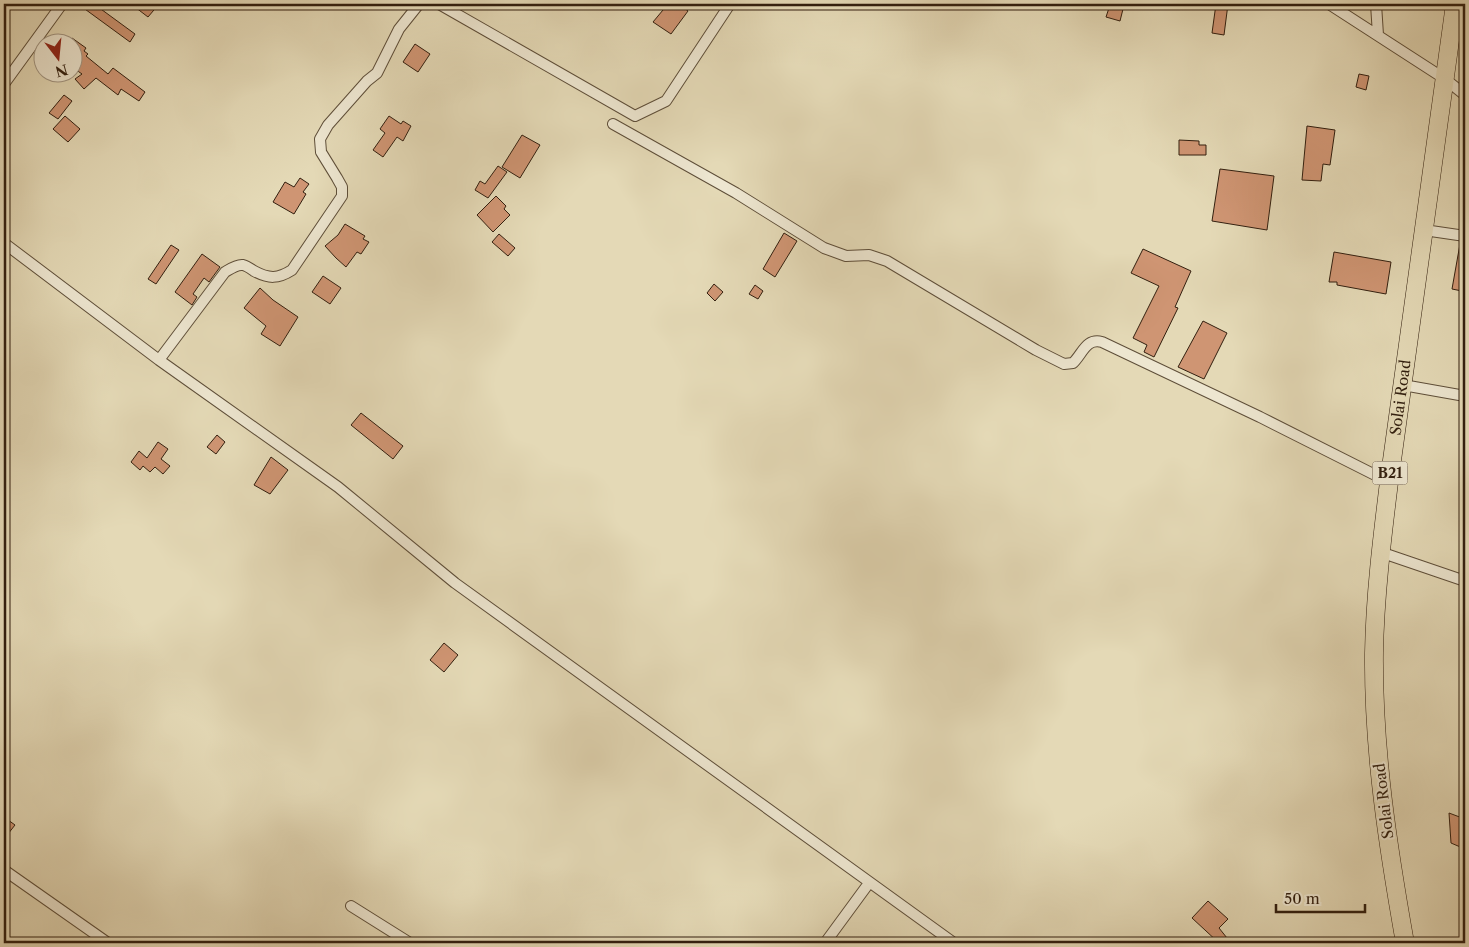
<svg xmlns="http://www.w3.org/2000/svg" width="1469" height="947" font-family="'Libre Caslon Text',serif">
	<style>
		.building { fill: #cf9573; stroke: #321f0f }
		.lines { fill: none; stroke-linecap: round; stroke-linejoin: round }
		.street-casing { stroke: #5e4e39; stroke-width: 12 }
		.highway-casing { stroke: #321f0f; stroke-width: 19 }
		.street { stroke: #ede6d0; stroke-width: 10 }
		.highway { stroke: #e4d9b6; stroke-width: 18 }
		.labels { text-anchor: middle; stroke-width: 4; stroke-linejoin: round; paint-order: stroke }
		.shield { fill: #ede6d0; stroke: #6a5b49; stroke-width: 1 }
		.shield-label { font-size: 14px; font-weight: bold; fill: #321f0f }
		.street-label { font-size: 15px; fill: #321f0f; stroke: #ede6d0 }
	</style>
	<rect width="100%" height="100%" fill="#e4d9b6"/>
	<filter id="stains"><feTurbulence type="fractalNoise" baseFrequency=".004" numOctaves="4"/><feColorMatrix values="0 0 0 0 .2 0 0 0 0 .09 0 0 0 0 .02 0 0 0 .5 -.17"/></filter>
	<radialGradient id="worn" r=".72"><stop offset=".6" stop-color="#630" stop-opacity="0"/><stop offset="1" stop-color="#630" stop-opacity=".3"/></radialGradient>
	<path class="building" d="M78 4H94L135 34 130 42Z
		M131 4H159L148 17Z
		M668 4H679L688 11 671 34 653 22Z
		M1216 4H1228L1224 35 1212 33Z
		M1110 5 1123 9 1120 21 1106 17Z
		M72 38 86 48 84 51 88 54 86 56 108 74 113 68 145 92 139 101 121 89 118 95 96 78 84 89 75 79 82 74 72 67Z
		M415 44 430 54 418 72 403 62Z
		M1359 74 1369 76 1366 90 1356 87Z
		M64 95 72 101 58 119 49 113Z
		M65 116 80 129 68 142 53 129Z
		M389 116 401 124 403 121 411 126 403 141 397 137 383 157 373 150 385 133 380 129Z
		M1307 126 1335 130 1330 165 1323 164 1321 181 1302 180Z
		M522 135 540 145 520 178 502 167Z
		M1179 140 1199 141V145H1206V155H1179Z
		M498 166 507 172 488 198 475 190 480 181 485 184Z
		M1220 169 1274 176 1267 230 1212 221Z
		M300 178 309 184 303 192 306 194 294 214 273 202 285 182 294 187Z
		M496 196 506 206 504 209 510 215 493 232 477 215Z
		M345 224 365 236 363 239 369 242 361 254 357 252 346 267 336 258 325 246 338 235Z
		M784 233 797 241 775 277 763 269Z
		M499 234 515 248 508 256 492 242Z
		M1460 244 1465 245V275L1462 291 1452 289Z
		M171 245 179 250 156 284 148 279Z
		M1143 249 1191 271 1175 307 1178 308 1154 357 1144 352 1147 345 1133 338 1159 286 1131 273Z
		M1334 252 1391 262 1386 294 1337 285V282H1329Z
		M202 254 220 267 209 282 204 278 193 294 197 297 192 305 175 292Z
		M323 276 341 288 330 304 312 292Z
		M714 284 723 292 715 301 707 293Z
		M755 285 763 291 758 299 749 294Z
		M260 288 273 300 298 317 280 346 261 334 266 326 244 308Z
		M1203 321 1227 333 1204 379 1178 367Z
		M361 413 403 446 393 459 351 425Z
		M217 435 225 442 216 454 207 447Z
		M158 442 168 449 161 459 170 466 163 474 155 467 150 472 143 466 140 470 131 462 139 451 147 458Z
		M271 457 288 470 270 494 254 485Z
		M444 643 458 655 444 672 430 660Z
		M1449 813 1465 819V849L1451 843Z
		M4 817 15 825 4 839Z
		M1208 901 1228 919 1219 928 1231 943H1219L1192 918Z"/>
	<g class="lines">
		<g class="street-casing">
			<path id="street" d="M439 4 635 116 666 101 730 4
				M1329 4 1445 79 1465 95
				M1376 4 1378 35
				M4 84 62 4
				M613 124 736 193 824 248 846 256 869 255 887 261 1036 350 1064 364 1073 363C1083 353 1086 338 1102 342L1260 417 1389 482
				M1424 230 1465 236
				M4 243 159 360 338 487 455 583 954 943
				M159 360 225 272C230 269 237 264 243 265 247 266 251 269 254 271 269 279 278 279 292 270L342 196V187L337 178 321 152 320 139 328 125 367 81 377 73 399 29 419 4
				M1403 385 1465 396
				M1380 552 1465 581
				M4 870 108 943
				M351 906 410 943
				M825 943 869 883"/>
		</g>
		<g class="highway-casing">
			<g id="highway">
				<path id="s1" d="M1405 943C1388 847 1373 751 1374 653 1375 596 1382 539 1389 482L1455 4"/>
			</g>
		</g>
		<use href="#street" class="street"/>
		<use href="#highway" class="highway"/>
	</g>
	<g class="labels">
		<rect class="shield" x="1372.5" y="461.5" width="35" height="23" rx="4"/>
		<g class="shield-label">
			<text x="1390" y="478">B21</text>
		</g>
		<g class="street-label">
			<text dy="5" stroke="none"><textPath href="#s1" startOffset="549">Solai Road</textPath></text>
			<text transform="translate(1384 801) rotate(-97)" y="5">Solai Road</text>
		</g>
	</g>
	<rect width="1469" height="947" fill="none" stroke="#e4d9b6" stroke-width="20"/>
	<rect x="5" y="5" width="1459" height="937" fill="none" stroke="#321f0f" stroke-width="2.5"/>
	<rect x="10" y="10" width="1449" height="927" fill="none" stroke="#321f0f"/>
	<g transform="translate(58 58) rotate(164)"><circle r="24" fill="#ede6d0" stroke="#a29683"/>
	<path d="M0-4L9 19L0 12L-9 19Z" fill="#8f2418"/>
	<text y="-8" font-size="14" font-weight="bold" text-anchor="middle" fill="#321f0f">N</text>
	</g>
	<path d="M1276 904v8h89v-8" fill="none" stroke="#321f0f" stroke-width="2.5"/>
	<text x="1284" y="904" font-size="15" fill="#321f0f" stroke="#ede6d0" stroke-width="4" paint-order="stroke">50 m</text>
	<rect width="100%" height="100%" filter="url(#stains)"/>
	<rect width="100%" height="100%" fill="url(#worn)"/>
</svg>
